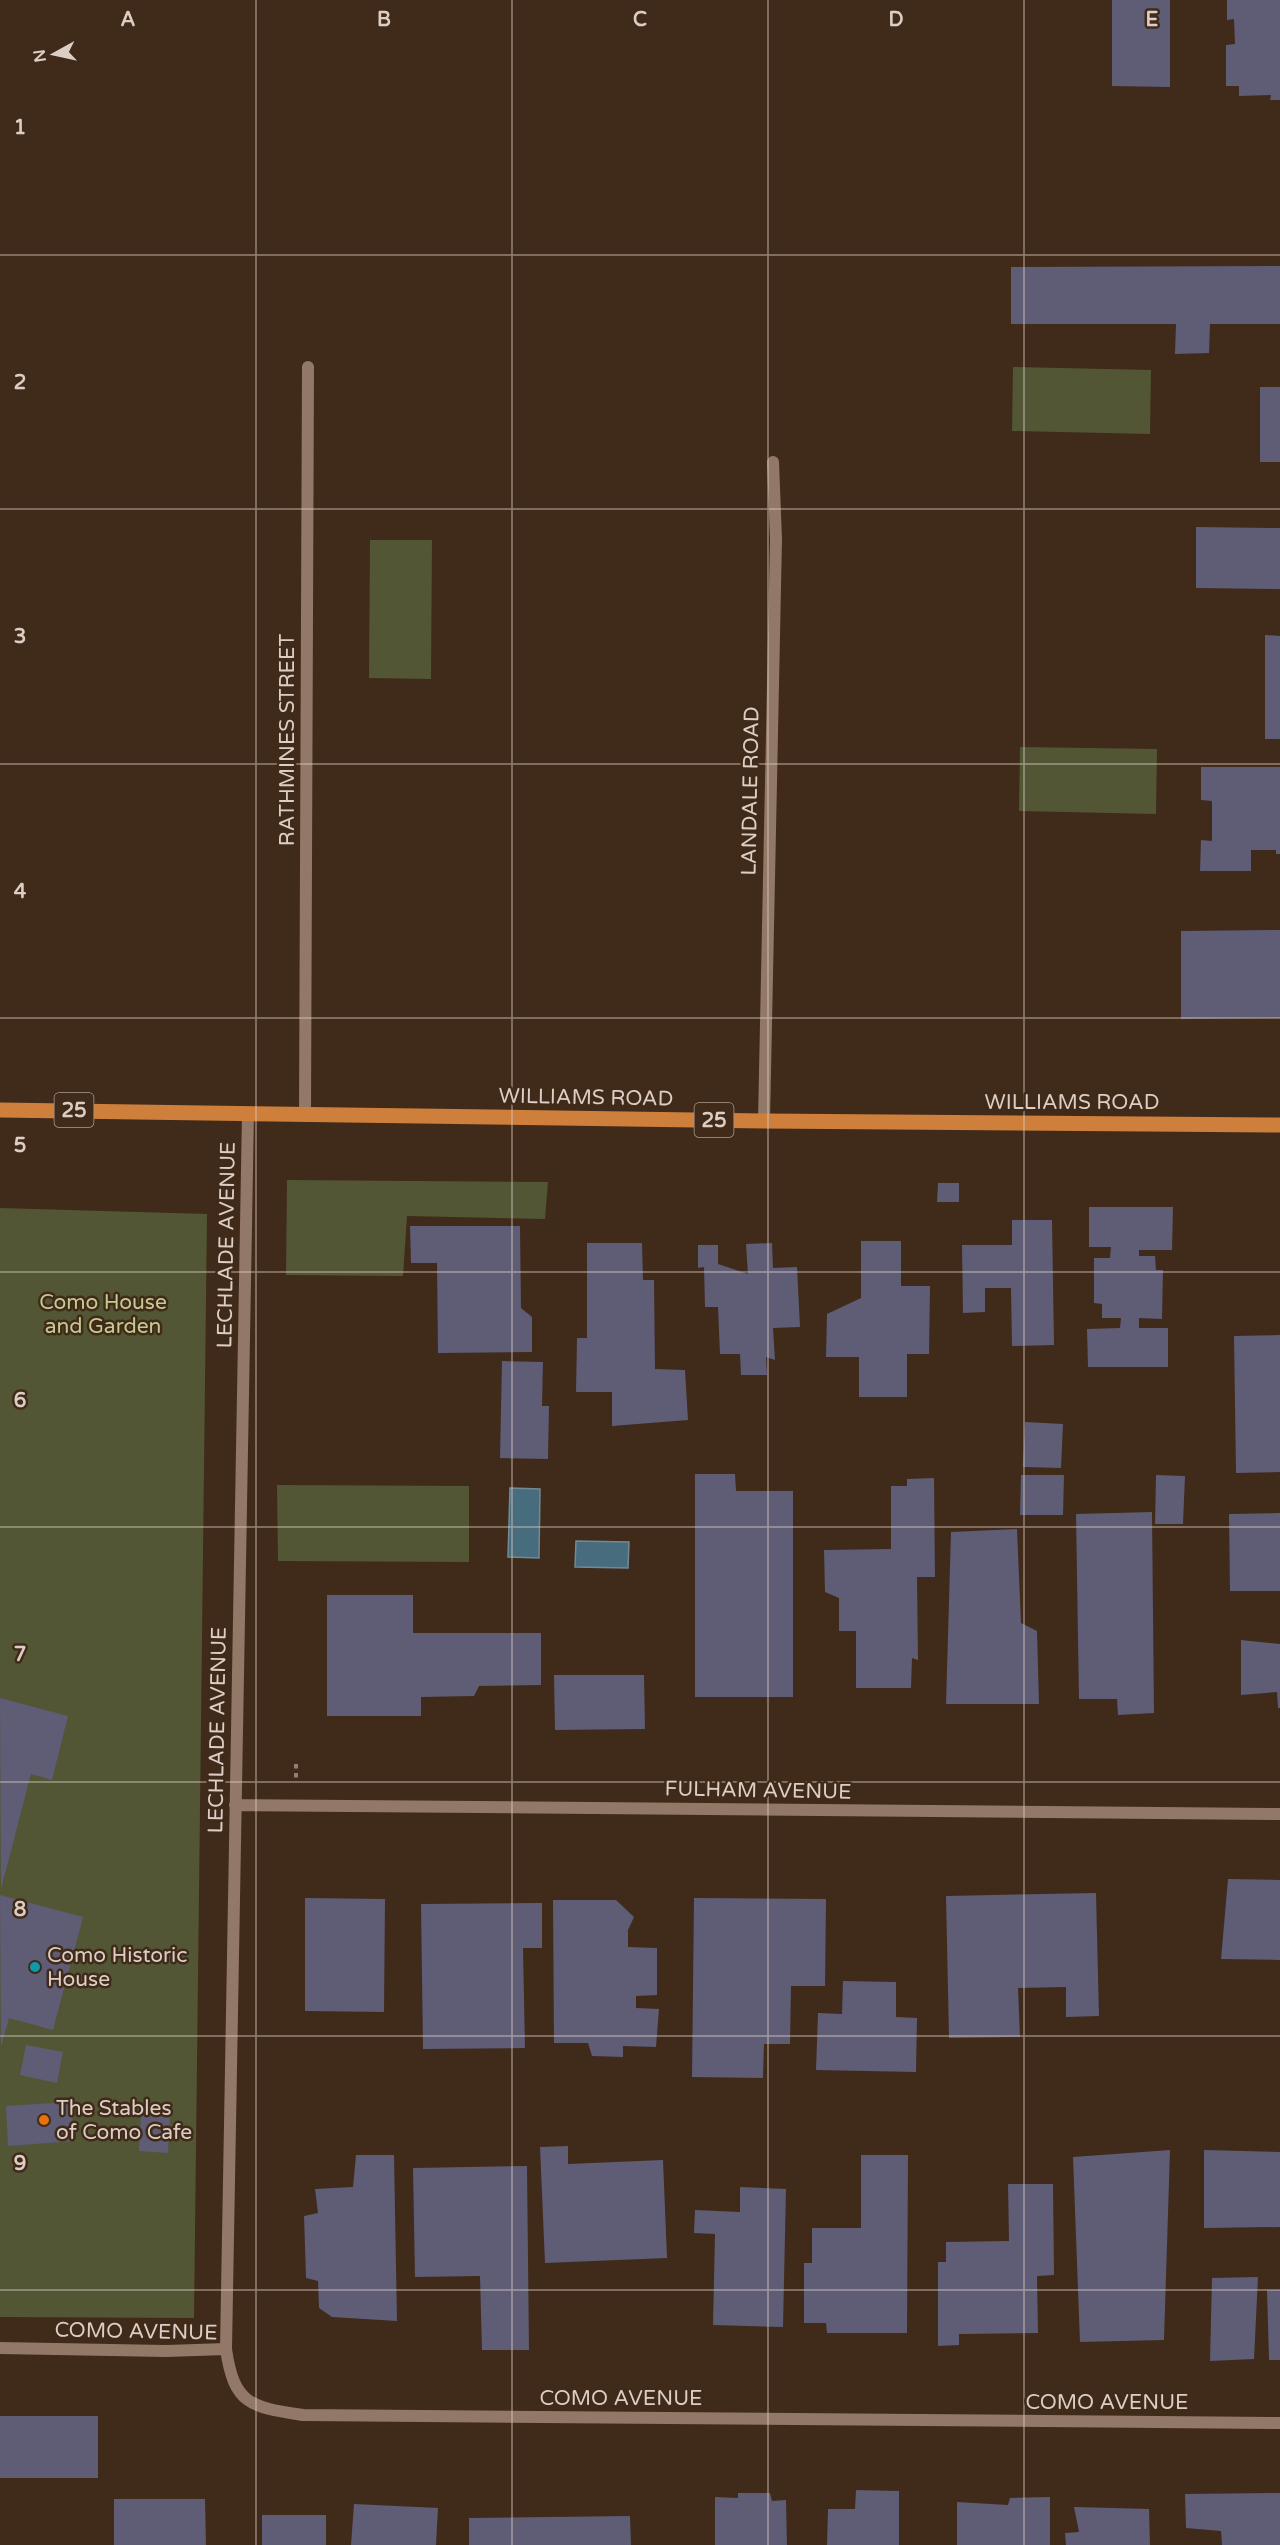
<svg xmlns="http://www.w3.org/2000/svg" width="1280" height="2545" font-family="'Varela Round',sans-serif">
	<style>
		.green { fill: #525635 }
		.water { fill: #476c7e; stroke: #748993; stroke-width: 1.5 }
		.building { fill: #5f5c76 }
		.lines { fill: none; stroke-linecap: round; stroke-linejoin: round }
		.path { stroke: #917f73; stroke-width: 4; stroke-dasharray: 4.5 4.5; stroke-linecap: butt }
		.minor { stroke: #927866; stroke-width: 12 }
		.primary { stroke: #ce7f3b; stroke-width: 15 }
		.grid { fill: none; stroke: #dccec4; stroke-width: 1.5; stroke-opacity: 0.55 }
		.culture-dot { fill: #0f9aa8; stroke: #402a1a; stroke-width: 2 }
		.food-dot { fill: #e8710a; stroke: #402a1a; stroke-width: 2 }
		.labels { text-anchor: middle; stroke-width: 5; stroke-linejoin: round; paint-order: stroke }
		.shield { fill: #402a1a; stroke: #ad9d91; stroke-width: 1.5 }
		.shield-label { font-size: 20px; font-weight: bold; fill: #dccec4 }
		.street-label { font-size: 21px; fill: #dccec4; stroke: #402a1a }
		.park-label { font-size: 21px; fill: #c3cb8e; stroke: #402a1a }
		.poi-label { font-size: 21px; fill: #dccec4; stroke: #402a1a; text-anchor: start }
		.grid-label { font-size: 20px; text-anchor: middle; font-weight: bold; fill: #dccec4; stroke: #402a1a; stroke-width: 5; stroke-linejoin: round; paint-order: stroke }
	</style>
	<rect width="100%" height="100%" fill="#402a1a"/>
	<path class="green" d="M1013 367 1151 370 1150 434 1012 431Z
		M370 540H432L431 679 369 678Z
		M1020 747 1157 749 1156 814 1019 811Z
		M287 1180 548 1182 545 1219 407 1216 403 1276 286 1275Z
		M0 1208 207 1214 194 2318 0 2317Z
		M277 1485 469 1486V1562L278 1561Z"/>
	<path class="water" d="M510 1488 540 1489 539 1558 508 1557Z
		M576 1541 629 1542 628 1568 575 1567Z"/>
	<path class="building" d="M1112 0H1170V87L1112 86Z
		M1227 0H1280V100H1270L1271 95 1239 96V86H1226V45L1235 44 1234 19 1227 20Z
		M1280 266V324H1210L1209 353 1175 354 1176 324H1011V267Z
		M1260 387H1280V462H1260Z
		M1196 527 1280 528V589L1196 588Z
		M1265 635 1280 636V739H1265Z
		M1201 767H1280V854H1276V850H1251V871H1200L1201 840 1212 841V801L1201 800Z
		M1280 930V1018L1181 1019V931Z
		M938 1183H959V1202H937Z
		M1089 1207H1173L1172 1250H1139V1256H1155L1156 1270H1163L1162 1319 1139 1318V1328H1168V1367H1088L1087 1329 1120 1328 1121 1318H1102V1304L1094 1303V1258H1110L1111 1247H1089Z
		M1012 1220H1052L1054 1345 1012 1346 1011 1288H985V1312L963 1313 962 1245H1012Z
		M410 1226H520L521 1308 532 1317V1352L438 1353 437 1263H411Z
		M861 1241H901V1286H930L929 1354H907V1397H859V1357H826L827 1314 861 1298Z
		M587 1243H642L643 1280H654L655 1369 685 1370 688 1420 612 1426V1392H576L577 1338H587Z
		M772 1243 773 1268 797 1267 800 1327 773 1328 775 1360 766 1357 767 1375H741L740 1354H720L718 1307H705L704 1267 698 1268V1245H718V1264L748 1274 746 1244Z
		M1280 1335V1472L1236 1473 1234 1336Z
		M502 1361 543 1362 542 1406H549L548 1459 500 1458Z
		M1025 1422 1063 1424 1061 1468 1023 1467Z
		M695 1474H735L736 1491H793V1697H695Z
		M1021 1475H1064L1063 1515H1020Z
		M1156 1475 1185 1476 1183 1524H1155Z
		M934 1478 935 1577H917L918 1660 912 1658 911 1688H856V1631H839V1598L825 1592 824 1550 891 1549V1486H907V1479Z
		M1152 1512 1154 1713 1118 1715 1117 1699H1079L1076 1514Z
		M1280 1513V1591H1230L1229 1514Z
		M1017 1529 1021 1623 1037 1631 1039 1704H946L951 1532Z
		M327 1595H413V1633H541V1685L479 1686 474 1696 421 1697V1716H327Z
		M1241 1640 1280 1644V1708H1278L1277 1692 1241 1695Z
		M554 1675H644L645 1729 555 1730Z
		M0 1698 68 1716 52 1780 31 1774 1 1889Z
		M1228 1879 1280 1880V1960L1221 1959Z
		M1096 1893 1099 2016 1066 2017V1987L1018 1988 1020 2037 949 2038 946 1896Z
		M0 1895 83 1917 53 2030 9 2018 1 2047Z
		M305 1898 385 1899 384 2012 305 2011Z
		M694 1898 826 1899 825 1986H791L790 2044H764L763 2078 692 2077Z
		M553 1900H616L634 1917 628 1930V1947L657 1948V1995L636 1996V2008L659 2009 656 2047 623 2046V2057L592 2056 588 2043H554Z
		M542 1903V1948H523L525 2048 423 2049 421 1904Z
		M843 1981 896 1982V2017L917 2018 916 2072 816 2070 818 2013 842 2014Z
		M26 2045 63 2052 57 2083 20 2075Z
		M71 2102 74 2141 8 2146 6 2106Z
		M141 2113 170 2115 168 2153 139 2151Z
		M568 2146V2164L663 2160 667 2258 545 2263 540 2147Z
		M1170 2150 1164 2340 1080 2342 1073 2157Z
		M1204 2150 1280 2152V2227L1204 2228Z
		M356 2155H394L397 2321 332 2317 319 2308 318 2281 306 2278 304 2216 318 2213 315 2189 353 2187Z
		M861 2155H908L907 2333H827L826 2323H804V2263H812V2228H861Z
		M527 2166 529 2350H482L480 2276 415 2277 413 2168Z
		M1008 2184H1053L1054 2275 1037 2276 1038 2333 959 2334V2345L938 2346V2262H946V2242L1009 2241Z
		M740 2187 786 2189 783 2327 713 2325 715 2234 694 2233 695 2210 740 2212Z
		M1258 2277 1254 2359 1210 2361 1212 2278Z
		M1267 2290H1280V2360H1269Z
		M0 2416H98V2478H0Z
		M856 2490 899 2491V2545H827L828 2509H855Z
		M738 2493H770L772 2501 786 2500 787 2545H715V2497L738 2498Z
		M1280 2493V2545H1222L1221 2531 1186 2528 1185 2494Z
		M1050 2497V2545H957V2502L1008 2505 1010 2498Z
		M114 2499H205L206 2545H114Z
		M354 2504 438 2508 436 2545H351Z
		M1074 2507 1149 2509 1150 2545H1066L1065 2533 1079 2532Z
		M262 2515H326V2545H262Z
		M630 2516 631 2545H469V2518Z"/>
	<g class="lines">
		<path class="path" d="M296 1764V1778"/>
		<path class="minor" d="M305 1113 308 367
			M764 1121 776 539 773 462
			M235 1805 1280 1814
			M0 2348 166 2351 226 2349C234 2405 251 2407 303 2415L1280 2423
			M226 2349 248 1113"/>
		<path class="primary" d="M0 1110 764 1121 1280 1125"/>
	</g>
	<path class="grid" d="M256 0V2545M512 0V2545M768 0V2545M1024 0V2545M0 255H1280M0 509H1280M0 764H1280M0 1018H1280M0 1272H1280M0 1527H1280M0 1782H1280M0 2036H1280M0 2290H1280"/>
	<circle class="culture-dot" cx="35" cy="1967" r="6"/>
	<circle class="food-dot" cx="44" cy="2120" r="6"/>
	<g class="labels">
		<g class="shield">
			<rect x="54.5" y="1093" width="39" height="34" rx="4.5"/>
			<rect x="694.5" y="1103" width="39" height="34" rx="4.5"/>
		</g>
		<g class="shield-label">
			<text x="74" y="1117">25</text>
			<text x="714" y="1127">25</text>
		</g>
		<g class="street-label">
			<text transform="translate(287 740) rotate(-90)" y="7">RATHMINES STREET</text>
			<text transform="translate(750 791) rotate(-89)" y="7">LANDALE ROAD</text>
			<text transform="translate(586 1097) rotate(1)" y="7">WILLIAMS ROAD</text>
			<text x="1072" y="1109">WILLIAMS ROAD</text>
			<text transform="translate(226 1245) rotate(-89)" y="7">LECHLADE AVENUE</text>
			<text transform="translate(217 1730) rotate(-89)" y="7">LECHLADE AVENUE</text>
			<text transform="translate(758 1790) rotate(1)" y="7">FULHAM AVENUE</text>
			<text transform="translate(136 2331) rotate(1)" y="7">COMO AVENUE</text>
			<text x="621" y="2405">COMO AVENUE</text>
			<text x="1107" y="2409">COMO AVENUE</text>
		</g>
		<g class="park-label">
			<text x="103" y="1309">Como House<tspan x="103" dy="24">and Garden</tspan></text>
		</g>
		<g class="poi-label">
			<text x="47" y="1962">Como Historic<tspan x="47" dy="24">House</tspan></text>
			<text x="56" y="2115">The Stables<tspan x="56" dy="24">of Como Cafe</tspan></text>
		</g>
	</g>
	<g class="grid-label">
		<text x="128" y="26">A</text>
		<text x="384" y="26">B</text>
		<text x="640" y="26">C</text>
		<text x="896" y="26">D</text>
		<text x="1152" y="26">E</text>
		<text x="20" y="134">1</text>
		<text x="20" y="389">2</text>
		<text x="20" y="643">3</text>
		<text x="20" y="898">4</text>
		<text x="20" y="1152">5</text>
		<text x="20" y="1407">6</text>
		<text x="20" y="1661">7</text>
		<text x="20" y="1916">8</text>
		<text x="20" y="2170">9</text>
	</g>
	<g transform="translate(54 54) rotate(262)" stroke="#402a1a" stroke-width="4.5" paint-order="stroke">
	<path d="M0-4.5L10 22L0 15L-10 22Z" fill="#dccec4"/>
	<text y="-9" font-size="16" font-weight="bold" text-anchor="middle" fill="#dccec4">N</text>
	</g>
</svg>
